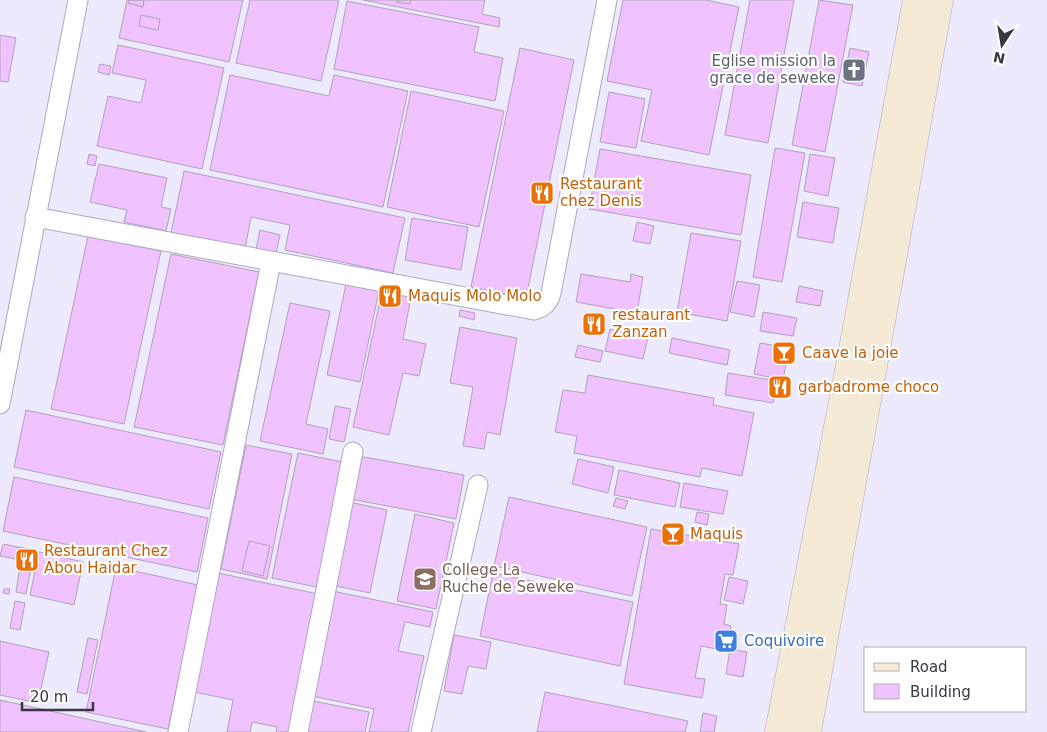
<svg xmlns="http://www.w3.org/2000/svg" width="1047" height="732" font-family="'DejaVu Sans',sans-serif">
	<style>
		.building { fill: #f0c2ff; stroke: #b1a1b6 }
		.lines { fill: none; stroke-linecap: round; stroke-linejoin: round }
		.street-casing { stroke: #ada8c0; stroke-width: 21 }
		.secondary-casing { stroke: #ada8c0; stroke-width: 29 }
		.street { stroke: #fff; stroke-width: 19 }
		.secondary { stroke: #f4ead6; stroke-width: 28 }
		.labels { text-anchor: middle; stroke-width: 4.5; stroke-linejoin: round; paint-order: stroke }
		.worship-label { font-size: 15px; fill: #5b616d; stroke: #fff; text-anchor: end }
		.food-label { font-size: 15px; fill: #c56008; stroke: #fff; text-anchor: start }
		.education-label { font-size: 15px; fill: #785e54; stroke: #fff; text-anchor: start }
		.shop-label { font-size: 15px; fill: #366cbe; stroke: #fff; text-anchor: start }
	</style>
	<rect width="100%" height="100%" fill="#eeeafe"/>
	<path class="building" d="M127 0H243L229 62 119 38Z
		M129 0H144L143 7 128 3Z
		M250 0H339L321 81 236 63Z
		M363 0H485L482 14 500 18 499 27Z
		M397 0H411L410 4 396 2Z
		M623 0H706L739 7 709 155 641 141 652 90 607 81Z
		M750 0H794L768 143 725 135Z
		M819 0 853 5 825 152 792 145Z
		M347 1 479 27 474 52 503 58 495 101 334 69Z
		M141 15 160 19 158 30 139 26Z
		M0 35 16 38 8 82 0 81Z
		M118 45 224 68 202 169 97 146 108 96 141 103 146 80 112 73Z
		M520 48 574 60 526 298 471 287Z
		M850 48 869 52 862 86 843 82Z
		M100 64 111 66 109 75 98 72Z
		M230 75 329 96 334 75 408 91 383 207 210 170Z
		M411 91 504 111 479 227 387 207Z
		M609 92 645 99 636 148 600 142Z
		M775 148 805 153 782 282 753 277Z
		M600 149 751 175 741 235 589 209Z
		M89 154 97 156 95 166 87 164Z
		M810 154 835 158 828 196 804 191Z
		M99 164 167 178 161 207 171 209 166 231 124 222 127 210 90 202Z
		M184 171 405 218 393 273 285 250 290 225 251 217 245 249 171 233Z
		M803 202 839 208 833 243 797 237Z
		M412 218 468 227 461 270 405 260Z
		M637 222 654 226 650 244 633 241Z
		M260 230 280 235 276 253 256 249Z
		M691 233 741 241 727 321 677 312Z
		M88 236 161 251 124 424 51 409Z
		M171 254 259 272 223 445 134 427Z
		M581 274 630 282 631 274 643 277 637 313 576 302Z
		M737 281 760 285 754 317 730 312Z
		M346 284 379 291 360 382 327 375Z
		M799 286 823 291 820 306 796 302Z
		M382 291 411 297 403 339 426 344 419 376 403 373 389 435 353 427Z
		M290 303 330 311 306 424 328 429 323 454 260 441Z
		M460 310 475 313 474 320 459 316Z
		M763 312 797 318 793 336 760 331Z
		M460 327 517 338 500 435 487 432 484 449 463 446 473 387 450 383Z
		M610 329 648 337 643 359 605 351Z
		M672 338 730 350 727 365 669 353Z
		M760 343 789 348 783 380 754 374Z
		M578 345 603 351 600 362 575 357Z
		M728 373 777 381 773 403 725 395Z
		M588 375 714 398 713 405 754 413 742 476 702 468 700 477 574 453 577 436 555 432 563 390 585 393Z
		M335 406 351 409 344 442 329 439Z
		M26 410 221 452 209 509 14 467Z
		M246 445 292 454 267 579 221 569Z
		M298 453 348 463 322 588 272 578Z
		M353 455 464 475 456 519 345 498Z
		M578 459 614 467 608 493 572 484Z
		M619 470 680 483 675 507 614 495Z
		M14 477 208 518 197 572 3 531Z
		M684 483 728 491 723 514 680 507Z
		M509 497 647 527 632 596 494 566Z
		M616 498 628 501 625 509 613 506Z
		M349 502 387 510 370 593 331 585Z
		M697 512 709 514 707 525 695 522Z
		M415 514 454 523 436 609 397 601Z
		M651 529 739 544 733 575 725 574 720 604 727 605 724 624 731 626 727 651 701 646 695 678 705 679 702 698 624 684Z
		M249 541 270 546 263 576 242 571Z
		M3 544 33 550 31 562 0 556Z
		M39 552 83 562 74 605 30 595Z
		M20 566 31 568 26 594 16 592Z
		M116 567 198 585 168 729 86 712Z
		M218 573 323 595 295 732H276L277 727 252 722 250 732H227L233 700 194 692Z
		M493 573 633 602 620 666 480 636Z
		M729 577 748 581 743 604 724 600Z
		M4 589H10L9 594 3 593Z
		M328 590 433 612 430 627 405 622 398 651 424 656 408 732H369L374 709 307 695Z
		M15 601 25 603 20 630 10 628Z
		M454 635 491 642 486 669 468 666 462 694 444 691Z
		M88 638 98 640 87 694 77 692Z
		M0 641 49 652 38 703 0 695Z
		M730 649 747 652 743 677 726 674Z
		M545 692 688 721 685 732H537Z
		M0 700 146 732H0Z
		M308 700 369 712 365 732H301Z
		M703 713 717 716 714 732H700Z"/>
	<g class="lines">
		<g class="street-casing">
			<path id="street" d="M35 217 534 310C543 308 549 302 551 293L607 0
				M0 404 78 0
				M178 732 271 262
				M298 732 353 452
				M421 732 478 485"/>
		</g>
		<g class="secondary-casing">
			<path id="secondary" d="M779 732 852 355 917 0
				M807 732 939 0"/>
		</g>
		<use href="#street" class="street"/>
		<use href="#secondary" class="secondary"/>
	</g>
	<defs>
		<g id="church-square" transform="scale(1.25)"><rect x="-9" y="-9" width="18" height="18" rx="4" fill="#6b7280" stroke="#fff"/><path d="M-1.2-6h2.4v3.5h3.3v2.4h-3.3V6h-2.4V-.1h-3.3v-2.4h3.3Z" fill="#fff"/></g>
		<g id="restaurant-square" transform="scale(1.25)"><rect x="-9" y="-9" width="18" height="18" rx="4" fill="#e8710a" stroke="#fff"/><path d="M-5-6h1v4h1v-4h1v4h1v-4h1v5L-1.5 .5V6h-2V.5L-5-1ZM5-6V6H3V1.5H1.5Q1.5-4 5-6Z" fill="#fff"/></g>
		<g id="bar-square" transform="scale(1.25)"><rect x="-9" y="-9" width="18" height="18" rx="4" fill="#e8710a" stroke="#fff"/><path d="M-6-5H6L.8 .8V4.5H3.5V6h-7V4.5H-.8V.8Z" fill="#fff"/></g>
		<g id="school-square" transform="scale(1.25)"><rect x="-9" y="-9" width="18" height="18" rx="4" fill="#8d6e63" stroke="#fff"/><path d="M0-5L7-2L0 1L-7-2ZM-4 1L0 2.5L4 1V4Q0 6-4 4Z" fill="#fff"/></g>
		<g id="supermarket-square" transform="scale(1.25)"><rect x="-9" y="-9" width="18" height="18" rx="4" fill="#3f7fe0" stroke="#fff"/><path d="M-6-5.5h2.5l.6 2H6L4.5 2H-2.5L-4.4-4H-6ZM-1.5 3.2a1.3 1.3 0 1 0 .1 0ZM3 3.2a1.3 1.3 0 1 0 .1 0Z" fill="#fff"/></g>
	</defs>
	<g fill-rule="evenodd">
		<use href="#church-square" x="854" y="70"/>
		<use href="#restaurant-square" x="542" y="193"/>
		<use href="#restaurant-square" x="390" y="296"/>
		<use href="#restaurant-square" x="594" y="324"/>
		<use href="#bar-square" x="784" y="353"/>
		<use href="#restaurant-square" x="780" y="387"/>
		<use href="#bar-square" x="673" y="534"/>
		<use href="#restaurant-square" x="27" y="560"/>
		<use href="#school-square" x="425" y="579"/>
		<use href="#supermarket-square" x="726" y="641"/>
	</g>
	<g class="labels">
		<g class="worship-label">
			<text x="836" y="66">Eglise mission la<tspan x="836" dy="17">grace de seweke</tspan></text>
		</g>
		<g class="food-label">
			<text x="560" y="189">Restaurant<tspan x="560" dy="17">chez Denis</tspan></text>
			<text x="408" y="301">Maquis Molo Molo</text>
			<text x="612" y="320">restaurant<tspan x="612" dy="17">Zanzan</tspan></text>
			<text x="802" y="358">Caave la joie</text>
			<text x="798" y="392">garbadrome choco</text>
			<text x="690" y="539">Maquis</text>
			<text x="44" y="556">Restaurant Chez<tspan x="44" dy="17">Abou Haidar</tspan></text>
		</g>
		<g class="education-label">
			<text x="442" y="575">College La<tspan x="442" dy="17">Ruche de Seweke</tspan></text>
		</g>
		<g class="shop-label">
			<text x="744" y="646">Coquivoire</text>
		</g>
	</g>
	<rect x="864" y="647" width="162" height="65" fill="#ffffff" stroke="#b0afb3"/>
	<rect x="874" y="663" width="25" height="8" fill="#f4ead6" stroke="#b0afb3"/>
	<text x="910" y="672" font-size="15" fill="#393741">Road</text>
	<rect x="874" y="684" width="25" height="15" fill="#f0c2ff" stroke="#b0afb3"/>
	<text x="910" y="697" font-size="15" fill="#393741">Building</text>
	<g transform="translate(1002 45) rotate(192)" stroke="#ffffff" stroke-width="4" paint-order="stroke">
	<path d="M0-4L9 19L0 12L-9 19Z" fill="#393741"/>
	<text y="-8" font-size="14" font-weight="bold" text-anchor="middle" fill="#393741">N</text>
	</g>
	<path d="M22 702v8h71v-8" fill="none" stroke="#393741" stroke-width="2.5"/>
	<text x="30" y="702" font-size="15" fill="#393741" stroke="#ffffff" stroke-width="4" paint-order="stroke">20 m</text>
</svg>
